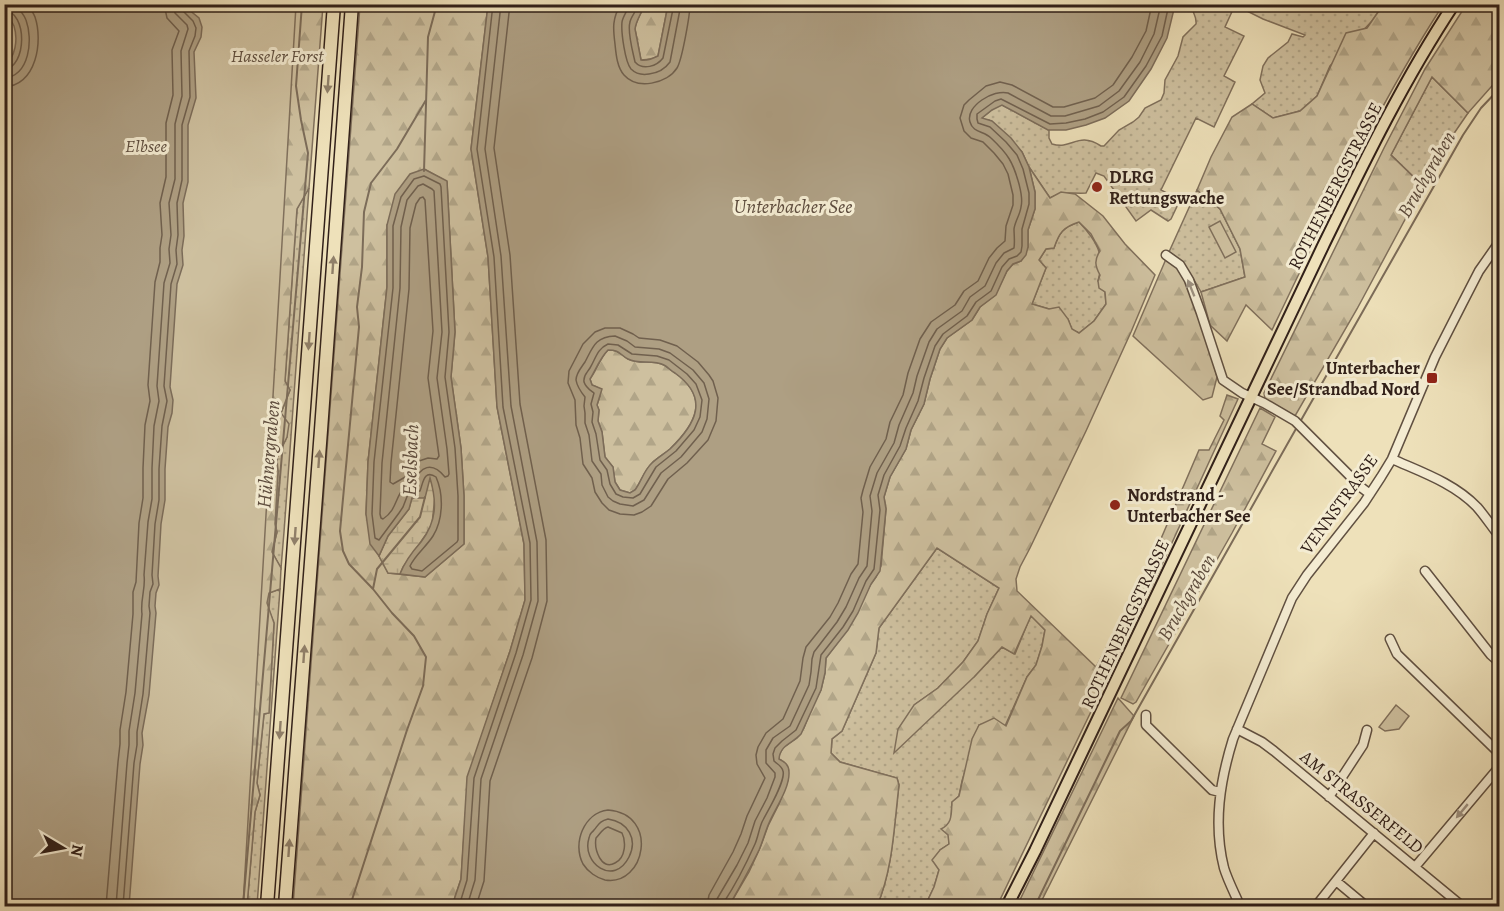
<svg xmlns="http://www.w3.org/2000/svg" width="1504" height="911" font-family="Alegreya,serif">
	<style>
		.grass { fill: url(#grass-dots); stroke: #80705c; stroke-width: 1.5 }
		.forest { fill: url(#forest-firs); stroke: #80705c; stroke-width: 1.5; fill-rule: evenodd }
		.wetland { fill: url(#wetland-marsh); stroke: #80705c; stroke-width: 1.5 }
		.park { fill: #cec09f; stroke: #80705c; stroke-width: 1.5 }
		.water { fill: #ae9f83; stroke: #7c6c59; stroke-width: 1.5; fill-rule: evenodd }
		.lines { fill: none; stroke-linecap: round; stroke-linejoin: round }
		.shore { stroke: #70604e; stroke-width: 1.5 }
		.stream { stroke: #7c6c59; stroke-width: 2 }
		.minor-casing { stroke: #605041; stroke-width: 11 }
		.major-casing { stroke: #312019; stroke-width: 14 }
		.highway-casing { stroke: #312019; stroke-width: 15 }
		.minor { stroke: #f4ecd2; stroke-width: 8 }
		.major { stroke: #eee1ba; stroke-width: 10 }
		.highway { stroke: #eee1ba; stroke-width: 12 }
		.oneway { fill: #90806a }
		.oneway2 { fill: #9c907f }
		.poi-dot { fill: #8f2418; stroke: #f4ecd2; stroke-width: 2 }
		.labels { text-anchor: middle; stroke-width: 6; stroke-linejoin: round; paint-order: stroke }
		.park-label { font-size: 18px; font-style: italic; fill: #605041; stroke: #f4ecd2 }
		.poi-label { font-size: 18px; font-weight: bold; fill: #312019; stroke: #f4ecd2; text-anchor: start }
		.street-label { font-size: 18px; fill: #312019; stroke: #f4ecd2 }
		.water-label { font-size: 20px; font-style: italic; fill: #5d4c3e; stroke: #f4ecd2 }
	</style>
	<defs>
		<pattern id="grass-dots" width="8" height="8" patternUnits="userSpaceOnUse" patternTransform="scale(1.5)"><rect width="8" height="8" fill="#cec09f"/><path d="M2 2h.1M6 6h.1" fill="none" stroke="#b1a588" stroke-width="1.8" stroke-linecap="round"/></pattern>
		<pattern id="forest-firs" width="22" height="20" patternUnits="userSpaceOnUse" patternTransform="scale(1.5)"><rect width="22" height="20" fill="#cec09f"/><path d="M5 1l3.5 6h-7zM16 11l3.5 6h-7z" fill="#b1a588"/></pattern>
		<pattern id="wetland-marsh" width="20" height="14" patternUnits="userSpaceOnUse" patternTransform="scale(1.5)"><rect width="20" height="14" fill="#cec09f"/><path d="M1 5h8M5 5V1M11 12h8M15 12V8" fill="none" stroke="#b1a588"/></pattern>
	</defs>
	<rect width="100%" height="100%" fill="#eee1ba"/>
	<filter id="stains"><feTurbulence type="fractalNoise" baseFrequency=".00333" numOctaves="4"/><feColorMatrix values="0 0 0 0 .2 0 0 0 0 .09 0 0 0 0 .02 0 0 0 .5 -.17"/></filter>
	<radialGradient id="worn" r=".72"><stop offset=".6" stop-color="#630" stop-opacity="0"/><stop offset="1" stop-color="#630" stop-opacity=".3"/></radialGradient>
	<path class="grass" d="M1191 5H1383L1372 21 1330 66 1317 96 1300 111 1273 118 1252 104 1265 93 1260 80 1263 66 1268 58 1288 42 1292 34 1303 37 1305 35 1263 19 1235 5 1225 27 1244 36 1224 76 1235 82 1214 127 1196 118 1161 190 1180 200 1171 219 1168 221 1151 210 1136 221 1104 176 1096 173 1086 193C1070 194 1065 190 1050 198L1029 167 1022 152 989 120H982L983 117 998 105H1002L1049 130V138L1052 144C1073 150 1077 131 1101 146H1104L1119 130 1133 122 1139 117 1145 108 1161 100 1164 93 1165 80 1178 56 1183 37 1196 24C1197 16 1192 12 1191 5Z
		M1432 77 1468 113 1444 148 1423 186 1391 155Z
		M309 188 284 532 281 568 272 552 277 532 275 524 278 472 276 458 287 437 281 413 290 390 285 381 297 209Z
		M1197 190 1220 209 1240 249 1245 277 1201 292C1191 274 1186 265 1169 252Z
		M1079 222C1096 240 1106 255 1098 281L1105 292 1106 304 1094 321 1079 333 1072 330 1068 319 1049 309 1032 304 1046 268 1039 260 1046 249 1054 248C1059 233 1063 227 1079 222Z
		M937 548 999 588 987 614 978 641 963 662 938 688 914 705 974 677 1002 647 1015 654 1031 615 1045 630 1042 646 1036 665 1027 677 1005 726C997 721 989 721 979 725L962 781 959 796 952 802 951 820 948 826 949 844 940 850 939 870 934 887 925 906H877C893 869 894 826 899 785L897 778 840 762 831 753 832 739 842 731 876 653 879 628Z
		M280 589 257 906H247L255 812 260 795 257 783 264 714 269 713 274 623 266 603 269 593Z"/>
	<path class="forest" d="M183 5H323L309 188 297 209 285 381 290 390 281 413 289 424 287 437 277 458 278 472 275 524 277 532 272 552 281 568 280 589 269 593 267 603 274 623 269 713 264 714 257 783 260 795 255 812 247 906H129Z
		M360 5H488L471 149 488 257 497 407 524 544 525 600 510 651 468 777 461 879 452 906H293ZM424 169 447 182 455 332 451 377 461 448 464 496V544L425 577 388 573 379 556 366 514 368 462 387 287V225Z
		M644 5H668L658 56 652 59 641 60 635 29C636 20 642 13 644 5Z
		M1383 5H1443C1376 108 1325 220 1272 330L1246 305 1227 341 1210 325 1201 292 1245 277 1240 249 1220 209 1197 190 1211 157 1232 117 1252 104 1273 118 1300 111 1317 96 1346 33 1367 28Z
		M1466 5H1499V78L1468 113 1432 77 1391 155 1423 186 1357 309 1295 416 1265 399 1264 393 1384 148 1425 69Z
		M1029 167 1050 198 1061 192 1075 194 1103 216 1125 244 1155 275 1131 332 1086 431 1030 548 1020 567 1016 579 1017 591 1096 667 1148 569 1199 450H1209L1224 420 1220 416 1227 395 1238 399 1159 571 997 906H925L934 887 939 870 932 860 940 850 949 844 948 835 941 829C953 823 951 814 952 802L959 796 972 739 979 725 994 718 1006 726 1027 677 1036 665 1042 646 1045 630 1031 616 1014 654 1002 647 974 677 894 753 898 729 914 705 938 688 963 662 978 641 987 614 999 588 937 548 879 628 876 653 842 731 832 739 831 753 840 762 897 778 899 785C894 826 893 869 877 906H729L749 872 760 848 768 826 779 804 788 780 781 760 779 759V755L783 748 797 738 804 728 812 707 821 690 825 673 826 658 841 638 871 584 876 577 881 566 886 509 884 497 890 477 906 449 911 430 924 404 930 379 940 349 947 338 972 320 980 307 995 295 1007 271 1013 264 1021 261 1028 247V230L1035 209V192ZM1079 222 1091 234 1100 251C1094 260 1095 266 1100 275L1098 281 1099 288 1105 292 1106 304 1094 321 1079 333 1072 329 1068 319 1059 307 1049 309 1032 304 1046 268 1039 260 1046 249 1054 248C1059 233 1063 227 1079 222Z
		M1166 259 1178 266 1187 282 1205 332 1217 377 1212 397 1203 400 1133 336Z
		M608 350C620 350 619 354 628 359 639 365 653 359 664 365 668 367 671 371 675 373 710 398 696 424 670 449 664 454 657 458 652 463 644 471 641 482 635 490L630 493 620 490 615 482 613 467 605 457 602 432 598 421 599 410 597 405 600 396 597 387 592 385 590 379C597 370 600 358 608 350Z
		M1260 408 1275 417 1262 444 1276 451 1232 533 1136 702 1133 704 1121 698Z
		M1118 698 1134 716 1039 906H1017Z"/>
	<path class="wetland" d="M430 476 435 496 432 524 427 533 403 567 400 574 388 573 379 556 388 536 409 509 412 497Z"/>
	<path class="park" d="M5 5H296L243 906H5Z
		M1220 221 1236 252 1225 258 1209 227Z
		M1396 705 1409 716 1399 729 1385 731 1379 727Z"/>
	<path class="water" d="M5 4 183 5 199 18 202 27 201 37 194 52 196 98 188 125V182L183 203 184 236 182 250 183 265 177 284 170 387 173 400 172 413 168 427 165 469V500L161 524 158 576 159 585 156 593 155 606 156 613 149 695 142 733 143 745 140 764 129 906H5L4 66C16 57 18 39 14 26 10 16 4 18 5 4Z
		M488 5H644C642 13 636 20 635 29L641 60C647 61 652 59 658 56L668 5H1175L1167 38 1151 69 1129 101 1105 118 1086 125 1066 130H1048L1002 105 992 110 982 118 992 121 1011 138 1022 152 1029 167 1035 192V209L1028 230V247L1026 255 1021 261 1013 264 1007 271 996 295 980 307 972 320 947 338 940 349 930 379 924 404 911 430 906 449 890 477 884 497 886 509 880 571 871 584 858 613 848 630 826 658 825 673 821 690 801 734C793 743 780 745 779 759 785 762 789 765 789 772 790 788 775 809 769 823 765 832 763 841 759 850 750 869 739 888 729 906H452L461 879 467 777 510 651 525 600 524 544 497 407 488 257 471 149ZM608 350C620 350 619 354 628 359 639 365 653 359 664 365 668 367 671 371 675 373 710 398 696 424 670 449 664 454 657 458 652 463 644 470 641 482 635 490L630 493 620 490 615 482 613 467 605 457 602 432 598 421 599 410 597 405 602 389 592 385 590 379C596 369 600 358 608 350Z
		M424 169 447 181 455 332 451 377 461 448 464 496V544L425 577 400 574C405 561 412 552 421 542 437 521 437 502 430 478L425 498H412L409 509 388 536 379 556 370 544 366 514 368 462 387 287V225L395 194 410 174Z"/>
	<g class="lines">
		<path class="shore" d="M621 4C612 18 613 29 615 44 616 54 617 67 624 75 637 90 667 84 677 68 682 60 690 15 690 4
			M630 4C628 10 623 16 622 22 621 32 625 62 631 69 636 74 643 75 649 74 658 73 665 69 670 62L681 4
			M638 4C637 11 631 16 630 22 627 32 633 52 635 62 643 71 657 66 663 58L674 4
			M4 10C28 12 27 67 4 70
			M4 78C30 76 33 39 26 20 24 14 19 9 14 4
			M4 87C37 85 43 41 35 17 33 12 30 8 27 4
			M424 176 440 184 441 187 449 332 445 377 455 448 458 496V540L457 542 422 571 412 569 410 566C415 555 426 547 433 536 443 520 444 495 436 477 424 469 423 483 420 491L411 492 408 494 403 507 399 513 379 540 375 538 372 514 374 462 393 288V226L401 197 414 179Z
			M423 184 432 189 434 191 442 332 437 378 447 449 449 474 448 476 445 477C432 461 420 466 414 483 393 489 401 507 383 519L381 518 380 514 382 463 400 288 401 227 407 200 418 186Z
			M423 197 425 200 433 331 428 378 439 456 437 459 428 458 419 461 412 467 407 476 393 484 390 482 391 463 409 289 410 228 416 204 420 198Z
			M605 328H620L633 334 639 338 660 340 677 346 698 362 709 375 713 381 718 398 716 421 708 440 687 463 668 479 651 506 642 512 634 515 620 514 609 510 602 503 595 492 592 478 583 464 580 438 576 425 575 400 568 383 569 371 583 344 595 332Z
			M615 336 627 341 635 347 659 349 670 353 693 370 704 383 709 399 707 419 702 432 681 457 661 473 644 500 633 506 620 504 613 501 608 497 602 485 601 474 592 461 589 435 585 423V413L584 406 585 397C581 392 577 386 576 380 576 373 581 368 585 362 593 347 595 337 615 336Z
			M608 344 618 345 632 354 657 356 669 360 687 374 696 384 702 400 700 417 694 430 676 451 656 467 640 494 633 498 623 497 616 494 610 484 607 470 600 460 596 434 592 422 593 412 591 404 594 393C590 390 586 388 584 382 583 375 587 373 590 368 596 358 597 349 608 344Z
			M608 810C660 814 645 887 605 880 597 878 588 872 583 864 572 843 584 813 608 810Z
			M608 819C628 822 638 839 629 857 614 887 581 863 589 838 590 832 591 834 594 830 599 824 600 821 608 819Z
			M608 827 622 833C626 841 626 858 615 863 601 871 594 849 596 838 600 834 603 828 608 827Z
			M106 906 118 762 120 744V730L126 692 133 614V592L136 582 139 523 143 498V468L145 425 150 401 148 385 155 282 160 262V248L162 235 160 203 166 177V123L173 95 172 50 179 31 167 18 164 4
			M116 906 127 763 129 745V731L135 693 142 614C140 600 146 588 144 575L148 522 152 499V468L154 426 159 401 157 386 164 283 170 263 169 249 171 235 169 203 175 179V124L182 96 181 51 188 29 187 25 175 13 173 4
			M123 906 134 763 137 745V732L143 694 150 613 149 606 150 592 153 584 152 575 155 524 159 500V469L162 426 167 401 164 386 171 284 177 264 176 250 178 235 177 203 182 180V125L190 97 189 51 195 36 196 28 193 21 182 10 181 4
			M459 906 467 880 474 778 516 653 531 600 530 543 503 407 494 257 477 149 493 4
			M467 906 475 880 481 779 523 655 538 601 537 542 511 406 501 256 485 149 501 4
			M476 906 484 881 490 781 532 658 547 601 546 540 520 404 510 255 494 148 510 4
			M707 906 709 895 733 852 741 834 747 816 765 778 757 764 756 755 758 747 766 733 783 719 800 681 803 658 806 647 830 617 838 603 851 574 858 564 863 512 861 498 863 490 870 467 886 439 890 422 903 395 908 373 920 339 931 322 955 305 964 291 978 281 989 258 997 248 1005 241 1006 226 1013 205V195L1008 174 1003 164 994 153 983 142 971 138 964 131 960 118 964 105 969 100 986 86 1000 82 1012 85 1053 107H1064L1095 98 1113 85 1132 57 1146 31 1152 4
			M716 906 717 899 737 865 748 843 755 821 767 798 775 777V773L766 763V750L773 738 790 726 809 685 811 672 812 659 814 652 837 622 846 607 859 578 867 566 872 511 870 496 877 473 894 443 899 425 913 393 917 376 929 342 937 329 962 311 970 297 985 286 996 263 1004 253 1014 248C1015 241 1014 235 1014 229 1015 221 1020 215 1021 207 1023 199 1021 192 1019 184 1013 162 1008 154 991 138 984 131 973 133 970 122 965 106 994 89 1008 93L1051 116H1065L1099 106 1119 91 1140 62 1154 34 1161 4
			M723 906 724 902C736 884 746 864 755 844 758 837 759 829 762 822 767 812 786 781 783 771 782 766 777 764 774 761L773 754 775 748 782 741 796 730 816 688 821 655 843 627 853 611 866 581 874 569 880 510 878 495 884 475 900 446 906 428 918 401 924 378 935 346 943 334 967 316 976 302 991 291 1002 267 1009 259 1017 256 1021 252 1022 246V229L1029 204V193L1023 169 1017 155 1006 142 990 127 978 123 977 119V114L995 101 1001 99 1050 124 1066 123 1085 119 1103 112 1124 97 1146 66 1162 36 1169 4"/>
		<path class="stream" d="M424 171 428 37 437 4
			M1300 422 1463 135 1481 108 1500 88
			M373 589 349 564 343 551 340 531 359 327 357 307 362 267 364 212 371 183 397 149 426 100
			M243 906 308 153 301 120 296 86 302 4
			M350 906 407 730 423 686 426 657 414 636 392 613 373 589 377 569 420 517 425 497
			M1035 906 1120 731 1131 721 1297 427"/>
		<g class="minor-casing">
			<path id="minor" d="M1166 255 1180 265 1189 280 1201 313 1223 380 1242 393 1264 403 1295 421 1362 488 1370 494
				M1392 459C1421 472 1454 483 1477 507 1485 516 1492 527 1500 537
				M1425 571 1491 655 1500 663
				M1390 639 1397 654 1500 754
				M1146 715V725L1212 790 1220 792
				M1237 729 1262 742 1274 751 1462 906
				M1329 797 1363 745 1367 730
				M1415 867 1500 766
				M1336 881 1366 906
				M1240 906C1235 894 1228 881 1224 868 1213 824 1220 781 1233 739L1292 598 1307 575 1364 503 1381 477 1392 459 1435 357 1462 304 1479 271 1500 241
				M1316 906 1374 833
				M1495 906 1500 902"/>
		</g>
		<g class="major-casing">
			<path id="major" d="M1007 906 1035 851 1323 246C1363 164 1403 81 1454 4"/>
		</g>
		<g class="highway-casing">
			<path id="highway" d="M267 906 334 4
				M285 906 321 430 352 4"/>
		</g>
		<use href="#minor" class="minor"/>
		<use href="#major" class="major"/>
		<use href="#highway" class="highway"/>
	</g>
	<defs><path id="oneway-solid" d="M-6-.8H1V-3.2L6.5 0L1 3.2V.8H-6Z" transform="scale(1.5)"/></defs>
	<g class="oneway">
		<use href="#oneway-solid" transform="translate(328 84) rotate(94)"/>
		<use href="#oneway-solid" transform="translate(333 265) rotate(-86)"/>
		<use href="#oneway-solid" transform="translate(309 341) rotate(94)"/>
		<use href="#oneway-solid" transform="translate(319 459) rotate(-86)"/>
		<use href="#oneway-solid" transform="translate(295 536) rotate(94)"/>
		<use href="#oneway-solid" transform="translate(304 654) rotate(-86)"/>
		<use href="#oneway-solid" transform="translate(280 730) rotate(94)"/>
		<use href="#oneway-solid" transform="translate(289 848) rotate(-86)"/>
	</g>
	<g class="oneway2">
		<use href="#oneway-solid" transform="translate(1191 288) rotate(-112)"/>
		<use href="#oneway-solid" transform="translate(1462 811) rotate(130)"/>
	</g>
	<g class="poi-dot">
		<circle cx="1097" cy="187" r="6"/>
		<rect x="1426" y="372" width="12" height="12" rx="3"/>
		<circle cx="1115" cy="505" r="6"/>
	</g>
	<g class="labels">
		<g class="park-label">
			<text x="277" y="62">Hasseler Forst</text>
			<text x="146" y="152">Elbsee</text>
		</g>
		<g class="poi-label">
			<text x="1109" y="183">DLRG<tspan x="1109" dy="21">Rettungswache</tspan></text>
			<text x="1420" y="374" text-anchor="end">Unterbacher<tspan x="1420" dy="21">See/Strandbad Nord</tspan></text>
			<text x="1127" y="501">Nordstrand -<tspan x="1127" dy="21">Unterbacher See</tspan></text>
		</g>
		<g class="street-label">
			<text transform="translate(1335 186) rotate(-63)" y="6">ROTHENBERGSTRASSE</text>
			<text transform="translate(1339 504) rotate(-54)" y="6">VENNSTRASSE</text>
			<text transform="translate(1125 624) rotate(-65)" y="6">ROTHENBERGSTRASSE</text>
			<text transform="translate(1362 802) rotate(39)" y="6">AM STRASSERFELD</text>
		</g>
		<g class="water-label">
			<text transform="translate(1426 174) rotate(-60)" y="7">Bruchgraben</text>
			<text x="793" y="213">Unterbacher See</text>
			<text transform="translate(268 454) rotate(-85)" y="7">Hühnergraben</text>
			<text transform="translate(410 460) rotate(-88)" y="7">Eselsbach</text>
			<text transform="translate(1186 597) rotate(-60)" y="7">Bruchgraben</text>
		</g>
	</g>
	<rect width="1504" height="911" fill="none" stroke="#eee1ba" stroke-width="24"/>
	<rect x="6" y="6" width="1492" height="899" fill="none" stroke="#312019" stroke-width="3"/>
	<rect x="12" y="12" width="1480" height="887" fill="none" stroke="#312019" stroke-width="1.5"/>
	<g transform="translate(63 848) rotate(100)" stroke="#f4ecd2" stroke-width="4.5" paint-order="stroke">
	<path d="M0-4.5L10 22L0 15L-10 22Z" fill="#312019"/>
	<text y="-9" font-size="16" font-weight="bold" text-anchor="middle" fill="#312019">N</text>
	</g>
	<rect width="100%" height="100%" filter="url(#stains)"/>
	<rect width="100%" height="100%" fill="url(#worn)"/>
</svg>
